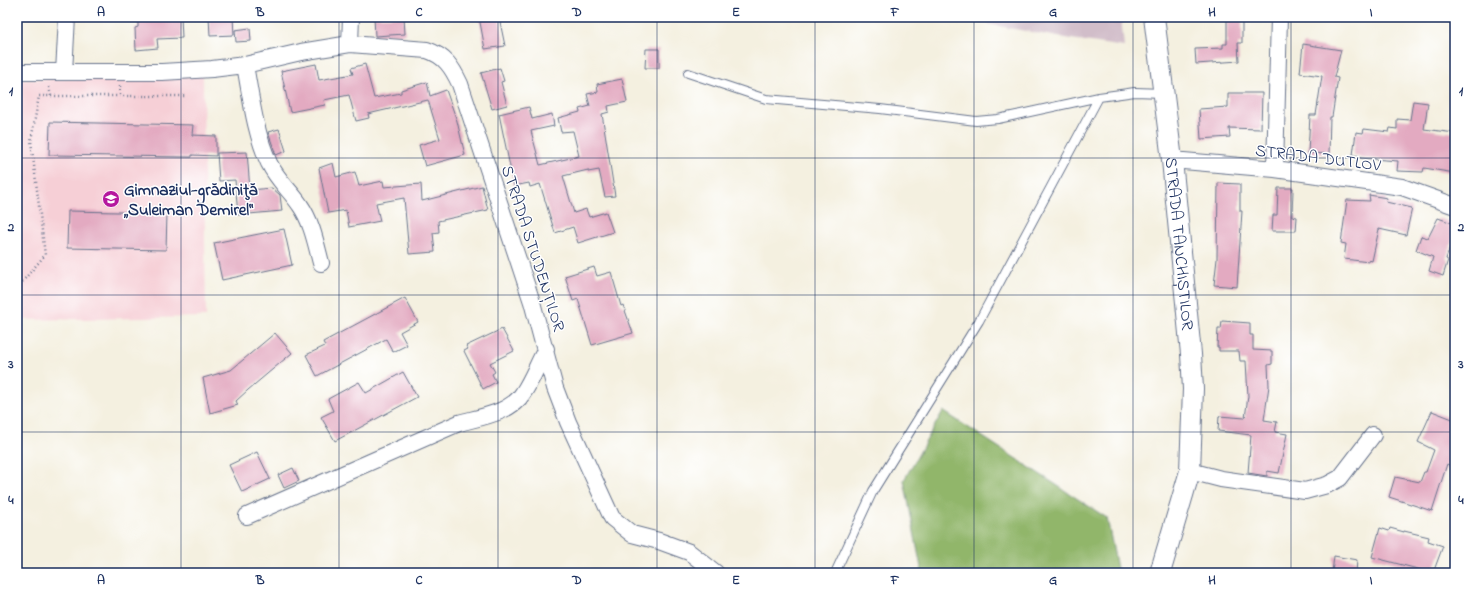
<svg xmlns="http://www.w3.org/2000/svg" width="1472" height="590" font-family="'Indie Flower',sans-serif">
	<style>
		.built { fill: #f6cfd6 }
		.industrial { fill: #d1bdc9 }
		.forest { fill: #91b66a; stroke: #567264 }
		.building { fill: #e3aac1 }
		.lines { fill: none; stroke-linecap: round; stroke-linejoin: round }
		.service-casing { stroke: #67738c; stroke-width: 10 }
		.minor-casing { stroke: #67738c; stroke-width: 18 }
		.tertiary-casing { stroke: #67738c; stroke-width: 22 }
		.path { stroke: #67738c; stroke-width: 2.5; stroke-dasharray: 1 3; stroke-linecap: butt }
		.service { stroke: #fff; stroke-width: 8 }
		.minor { stroke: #fff; stroke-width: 16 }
		.tertiary { stroke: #fff; stroke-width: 20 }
		.grid { fill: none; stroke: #1b2f5e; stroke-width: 1; stroke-opacity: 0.55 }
		.labels { text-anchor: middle; stroke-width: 3; stroke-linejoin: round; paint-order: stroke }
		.street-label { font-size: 17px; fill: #1b2f5e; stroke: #fff }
		.poi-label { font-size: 17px; font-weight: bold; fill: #1b2f5e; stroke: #fff; text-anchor: start }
		.neatline { fill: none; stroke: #1b2f5e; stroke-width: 1.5 }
		.grid-label { font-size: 13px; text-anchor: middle; font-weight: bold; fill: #1b2f5e }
	</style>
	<rect width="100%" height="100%" fill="#fff"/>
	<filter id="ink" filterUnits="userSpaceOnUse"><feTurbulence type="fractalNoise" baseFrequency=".025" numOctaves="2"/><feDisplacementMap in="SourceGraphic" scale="8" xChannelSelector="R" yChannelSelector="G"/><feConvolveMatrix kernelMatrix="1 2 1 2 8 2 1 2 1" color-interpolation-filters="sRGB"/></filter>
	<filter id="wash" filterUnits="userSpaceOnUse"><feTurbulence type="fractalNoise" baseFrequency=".012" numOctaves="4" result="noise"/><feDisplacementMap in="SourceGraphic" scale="16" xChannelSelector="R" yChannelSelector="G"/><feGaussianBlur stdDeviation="0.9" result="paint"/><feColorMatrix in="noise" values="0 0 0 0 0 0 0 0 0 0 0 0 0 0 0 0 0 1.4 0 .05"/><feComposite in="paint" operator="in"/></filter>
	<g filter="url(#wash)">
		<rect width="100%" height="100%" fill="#f4f0e0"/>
		<path class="built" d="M203 75 206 317 17 320V80Z"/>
		<path class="industrial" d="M950 17H1121L1124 47 1058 37Z"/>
		<path class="forest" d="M943 411 1107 518 1118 573H922L904 480Z"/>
		<g id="blocks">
			<path class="building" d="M160 17H181L182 38 157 39 158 48 136 50 135 28 138 27V18Z
				M209 17H233L234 35 210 36Z
				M374 17H404L405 34 375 36Z
				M479 17H499L505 46 485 49Z
				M1227 17H1242V43H1238L1239 61 1196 64 1195 49 1223 48V44H1227Z
				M250 28 251 41 236 42 235 30Z
				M1303 44 1341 50 1334 77 1338 78 1332 117H1330L1329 154 1308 153 1310 115H1316L1322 76 1300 73Z
				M646 49H659V68H645Z
				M316 64 319 80 353 74 351 68 365 64 374 98 401 93V90L427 82 430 96 446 90 457 121 465 155 425 166 419 145 440 139 428 100 368 114 369 118 356 121 349 95 324 100 325 105 290 112 281 71Z
				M500 68 504 81 501 82 507 105 492 109 481 73Z
				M622 79 627 102 608 106 609 112 602 114 615 196 605 197 599 170 588 172V170L563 176 574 213 586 209 589 217 606 212 613 232 578 243 573 227 555 233 540 184 530 187 529 183 514 186 499 114 529 107 532 119 552 114 554 126 531 131 540 165 579 156 573 131 561 132 558 118 580 112 579 109 590 106 587 94 598 92 597 84Z
				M1228 93H1262L1261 129 1229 128 1230 137 1201 139 1199 109 1228 107Z
				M1413 101 1428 103 1424 129 1455 133V173L1424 168 1423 172 1397 171 1398 161 1360 158V156L1353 155 1356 132 1363 133 1364 129 1389 132 1390 128 1397 129V119L1410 120Z
				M50 122 193 125 192 135 216 136V156L192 155V157L49 155Z
				M279 129 286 151 276 155 268 132Z
				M247 152 250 190 272 188 280 195 282 211 238 215 235 180 219 181 217 153Z
				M333 163 336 177 355 172 359 186 383 181 384 187 421 184 422 201 482 186 488 210 438 221 439 232 433 233 435 252 409 254 404 198 376 203 380 221 349 227 346 210 328 213 319 168Z
				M1218 183 1240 184V211H1242L1237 287 1214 285 1217 259Z
				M1278 188H1293L1292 216 1297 217 1296 231H1272L1273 215H1277Z
				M1369 195 1387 198 1386 202 1412 208 1406 235 1379 229 1372 261 1369 260V262L1344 259 1346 244 1341 243 1347 200 1370 201Z
				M68 211 167 213 166 250 67 248Z
				M1438 218 1455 224V232L1446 259 1448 260 1443 276 1429 271 1433 257 1416 250 1421 236 1428 238Z
				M284 229 292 265 222 280 214 243Z
				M594 267 597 276 611 272 621 306 623 305 633 333 592 345 578 299 573 301 565 276Z
				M405 298 418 322 400 332 407 345 393 352 386 339 317 376 306 355 325 346 323 342Z
				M1222 321 1250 323V335H1253V350L1272 351V364L1268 365 1269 386 1264 420 1277 422 1275 432 1287 434 1279 473 1267 471V476L1248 473 1251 435 1218 431 1219 416 1245 418 1248 396 1246 361H1240L1239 351H1219V347H1217L1218 329H1221Z
				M502 329 514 351 490 363 495 372 492 374 496 382 483 389 464 351 468 349 466 346Z
				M275 333 292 353 248 390 236 401 238 405 210 413 203 378 231 370Z
				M403 372 417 397 335 441 321 417 333 411 328 399 359 382 366 393Z
				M1432 411 1455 420V468L1447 464 1432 511 1389 497 1395 477 1420 482 1424 472H1426L1434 450 1418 442Z
				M257 452 270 479 242 492 229 465Z
				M293 468 299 481 284 488 278 475Z
				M1380 528 1389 531 1390 528 1404 532V531L1429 537 1428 541 1443 546 1433 573 1372 557Z
				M1334 556 1357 560 1356 573H1332Z"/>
		</g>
	</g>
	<g filter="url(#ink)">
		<use href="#blocks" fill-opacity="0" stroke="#67738c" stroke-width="1"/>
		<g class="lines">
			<g class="service-casing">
				<path id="service" d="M688 73 766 99 880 109 976 121 998 119 1099 97 1135 92 1163 93
					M835 573 873 491 979 321 1099 97"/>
			</g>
			<g class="minor-casing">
				<path id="minor" d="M350 44 351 17
					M245 65C251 98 255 133 269 163 278 181 290 190 300 205 312 222 316 244 321 263
					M17 72H162L212 69 245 65 301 52 350 44 427 50C445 56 452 67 460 84L532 302 555 388 568 422 612 518 632 534 659 541 689 552 716 573
					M64 72 67 17
					M1172 160 1275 169 1402 187 1455 206
					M1275 169 1279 17
					M1190 471 1221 479 1305 491 1327 485 1340 478 1373 435
					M247 516 459 423C480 417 511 413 523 393 532 380 538 363 546 349"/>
			</g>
			<g class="tertiary-casing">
				<g id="tertiary">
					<path id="s1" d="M1154 17 1172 160 1191 354 1193 389 1190 471 1160 573"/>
				</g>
			</g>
			<path class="path" d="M120 86V96
				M49 87 51 96
				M17 288 45 255 31 141 39 96H185"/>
			<use href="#service" class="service"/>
			<use href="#minor" class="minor"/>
			<use href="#tertiary" class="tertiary"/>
		</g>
	</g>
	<path class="grid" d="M181 17V573M339 17V573M498 17V573M657 17V573M815 17V573M974 17V573M1133 17V573M1291 17V573M17 158H1455M17 295H1455M17 432H1455"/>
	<defs>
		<g id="school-disc" transform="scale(0.9)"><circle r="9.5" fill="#b5179e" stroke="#fff"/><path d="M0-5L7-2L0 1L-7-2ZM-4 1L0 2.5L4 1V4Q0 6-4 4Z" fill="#fff"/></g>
	</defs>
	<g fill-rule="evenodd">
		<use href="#school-disc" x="111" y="199"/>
	</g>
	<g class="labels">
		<g class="street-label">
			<text transform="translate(1318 157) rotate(7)" y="6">STRADA DUTLOV</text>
			<text dy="6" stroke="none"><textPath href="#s1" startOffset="228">STRADA TANCHIȘTILOR</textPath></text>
			<text transform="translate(534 248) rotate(72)" y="6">STRADA STUDENȚILOR</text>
		</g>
		<g class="poi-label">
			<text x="124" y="195">Gimnaziul-grădiniţă<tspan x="124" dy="20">„Suleiman Demirel“</tspan></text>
		</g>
	</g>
	<rect width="1472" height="590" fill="none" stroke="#fff" stroke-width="44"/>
	<rect x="22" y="22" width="1428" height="546" class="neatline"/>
	<g class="grid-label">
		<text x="101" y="16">A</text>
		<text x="260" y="16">B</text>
		<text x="419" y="16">C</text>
		<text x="577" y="16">D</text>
		<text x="736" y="16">E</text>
		<text x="895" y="16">F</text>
		<text x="1053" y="16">G</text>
		<text x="1212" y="16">H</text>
		<text x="1371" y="16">I</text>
		<text x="11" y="95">1</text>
		<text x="1461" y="95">1</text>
		<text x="11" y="231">2</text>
		<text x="1461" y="231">2</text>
		<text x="11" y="368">3</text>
		<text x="1461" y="368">3</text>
		<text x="11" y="504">4</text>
		<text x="1461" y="504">4</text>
		<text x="101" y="584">A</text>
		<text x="260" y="584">B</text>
		<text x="419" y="584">C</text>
		<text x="577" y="584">D</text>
		<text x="736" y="584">E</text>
		<text x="895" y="584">F</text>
		<text x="1053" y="584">G</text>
		<text x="1212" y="584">H</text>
		<text x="1371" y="584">I</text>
	</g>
</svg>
